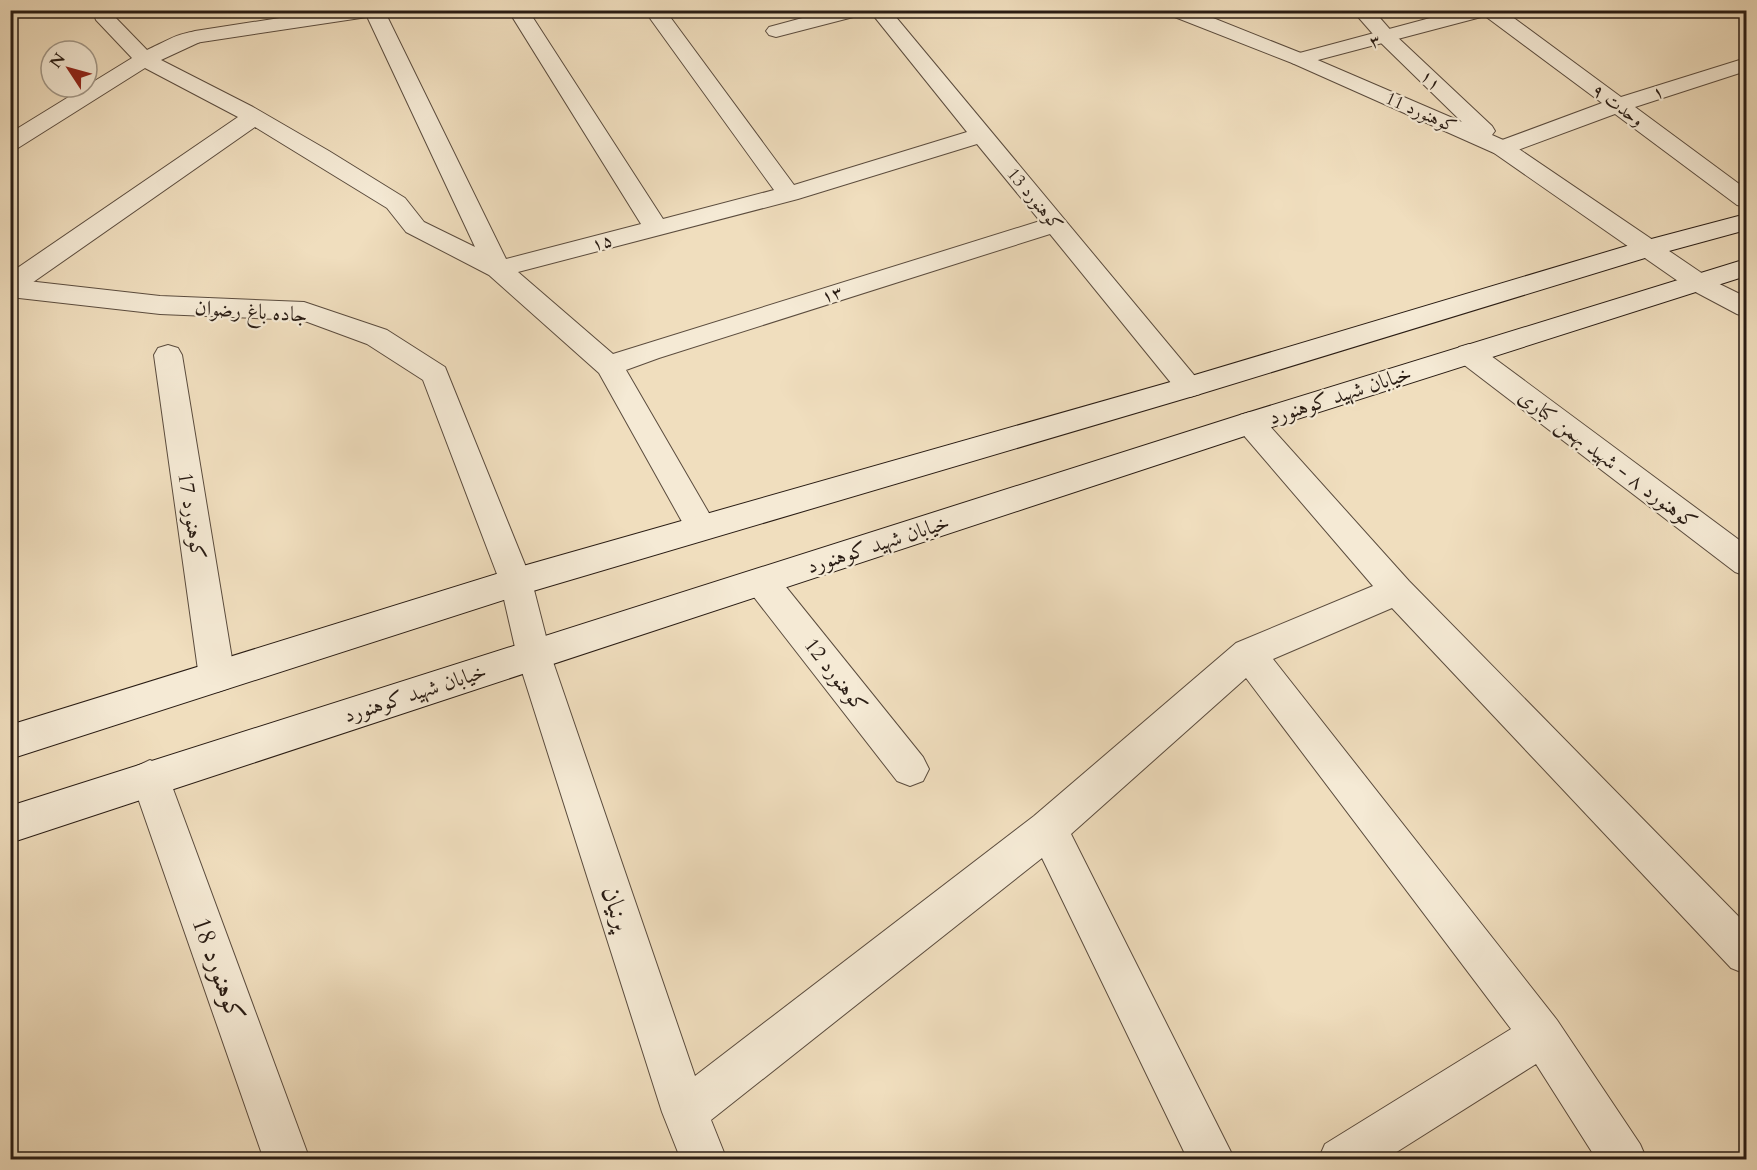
<svg xmlns="http://www.w3.org/2000/svg" width="1757" height="1170" font-family="Cardo,Amiri,serif">
	<style>
		.lines { fill: none; stroke-linecap: round; stroke-linejoin: round }
		.minor-casing { stroke: #5b4c3e; stroke-width: 2 }
		.tertiary-casing { stroke: #5b4c3e; stroke-width: 2 }
		.secondary-casing { stroke: #291c14; stroke-width: 2 }
		.minor { fill: #f5ead5; fill-rule: evenodd }
		.tertiary { fill: #f5ead5; fill-rule: evenodd }
		.secondary { fill: #f5ead5; fill-rule: evenodd }
		.labels { text-anchor: middle; stroke-width: 4.5; stroke-linejoin: round; paint-order: stroke }
		.far-street-label { font-size: 18px; fill: #291c14; stroke: #f5ead5 }
		.street-label { font-size: 21px; fill: #291c14; stroke: #f5ead5 }
		.near-street-label { font-size: 26px; fill: #291c14; stroke: #f5ead5 }
	</style>
	<rect width="100%" height="100%" fill="#f0debe"/>
	<filter id="stains"><feTurbulence type="fractalNoise" baseFrequency=".00333" numOctaves="4"/><feColorMatrix values="0 0 0 0 .2 0 0 0 0 .09 0 0 0 0 .02 0 0 0 .5 -.17"/></filter>
	<radialGradient id="worn" r=".72"><stop offset=".6" stop-color="#630" stop-opacity="0"/><stop offset="1" stop-color="#630" stop-opacity=".3"/></radialGradient>
	<g class="lines">
		<g class="minor-casing">
			<path id="minor" d="M92 10H112L113 15 147 50C163 43 185 28 202 33L205 37 202 41 161 60 253 107 329 151 405 198 424 222 475 247 364 10H384L506 259 641 224 508 10H528L663 219 774 190 644 10H665L794 185 967 132 869 10H890L1204 387 1200 394 1190 397 1180 394 1050 234 659 358 626 370 717 527 712 536 701 540 690 536 599 373 489 275 406 232 387 208 255 127 19 292 10 294V273L238 117 145 68 18 148 10 150V133L132 58 96 20ZM977 144 1040 221 613 354 518 272 798 199Z
				M832 10H868L865 14 776 37 769 35 766 31 769 27Z
				M1460 10H1503L1621 97 1746 58V71L1635 107 1746 189V207L1737 205 1615 114 1510 153 1502 155 1494 153 1490 148 1494 143 1602 103 1485 16 1299 65 1292 63 1289 59 1292 55Z
				M1697 273 1746 297V317L1737 314 1688 288 1684 282 1688 276Z
				M1469 344 1479 347 1746 545V576L1735 572 1459 361 1455 354 1459 347Z
				M168 345 178 348 182 355 235 677 229 688 217 692 205 688 199 677 154 355 158 348Z
				M1250 412 1260 415 1409 581 1746 924V974L1731 968 1392 608 1273 659 1557 1020 1640 1144 1647 1160H1597L1536 1064 1384 1160H1318L1325 1144 1511 1029 1246 678 1071 834 1235 1160H1188L1042 858 711 1120 727 1160H681L662 1112 517 656 522 645 534 641 546 645 551 656 695 1076 1034 816 1236 643 1373 586 1240 431 1235 423 1240 415Z
				M762 568 774 572 923 757 929 769 923 781 910 786 897 781 750 592 746 582 750 572Z
				M150 760 163 766 169 778 310 1160H264L131 778 137 766Z"/>
		</g>
		<g class="tertiary-casing">
			<path id="tertiary" d="M331 10H384L381 14 374 16 195 43 188 41 185 37 188 33 195 31Z
				M1164 10H1193L1306 55 1462 122 1380 42 1352 10H1373L1394 34 1492 126 1495 131 1492 135 1510 143 1706 276 1710 282 1706 288 1697 291 1688 288 1494 153 1292 63 1167 14Z
				M10 279 160 296 304 302 387 330 445 367 532 582 551 656 546 667 534 671 522 667 517 656 500 582 423 380 367 344 302 320 160 314 10 297Z"/>
		</g>
		<g class="secondary-casing">
			<path id="secondary" d="M1746 214V230L1658 254 1200 394 516 596 10 759V725L516 568 1188 377 1640 242Z
				M1746 259V276L1260 431 10 843V806L1240 415Z"/>
		</g>
		<use href="#minor" class="minor"/>
		<use href="#tertiary" class="tertiary"/>
		<use href="#secondary" class="secondary"/>
	</g>
	<g class="labels">
		<g class="far-street-label">
			<text transform="translate(1375 41) rotate(-14)" y="6">۳</text>
			<text transform="translate(1431 80) rotate(44)" y="6">۱۱</text>
			<text transform="translate(1658 92) rotate(-18)" y="6">۱</text>
			<text transform="translate(1618 105) rotate(36)" y="6">۹ وحدت</text>
			<text transform="translate(1421 112) rotate(24)" y="6">کوهنورد 11</text>
			<text transform="translate(1035 199) rotate(50)" y="6">کوهنورد 13</text>
			<text transform="translate(602 242) rotate(-15)" y="6">۱۵</text>
			<text transform="translate(832 294) rotate(-17)" y="6">۱۳</text>
		</g>
		<g class="street-label">
			<text transform="translate(251 311) rotate(4)" y="7">جاده باغ رضوان</text>
			<text transform="translate(1340 395) rotate(-18)" y="7">خیابان شهید کوهنورد</text>
			<text transform="translate(1608 459) rotate(37)" y="7">کوهنورد ۸ - شهید بهمن کباری</text>
			<text transform="translate(192 516) rotate(81)" y="7">کوهنورد 17</text>
			<text transform="translate(878 544) rotate(-18)" y="7">خیابان شهید کوهنورد</text>
			<text transform="translate(836 675) rotate(52)" y="7">کوهنورد 12</text>
			<text transform="translate(415 693) rotate(-18)" y="7">خیابان شهید کوهنورد</text>
		</g>
		<g class="near-street-label">
			<text transform="translate(617 908) rotate(72)" y="9">پرنیان</text>
			<text transform="translate(219 969) rotate(70)" y="9">کوهنورد 18</text>
		</g>
	</g>
	<rect width="1757" height="1170" fill="none" stroke="#f0debe" stroke-width="36"/>
	<rect x="12" y="12" width="1733" height="1146" fill="none" stroke="#291c14" stroke-width="3"/>
	<rect x="18" y="18" width="1721" height="1134" fill="none" stroke="#291c14" stroke-width="1.5"/>
	<g transform="translate(69 69) rotate(306)"><circle r="28" fill="#f5ead5" stroke="#a39888" stroke-width="1.5"/>
	<path d="M0-4.5L10 22L0 15L-10 22Z" fill="#8f2418"/>
	<text y="-9" font-size="16" font-weight="bold" text-anchor="middle" fill="#291c14">N</text>
	</g>
	<rect width="100%" height="100%" filter="url(#stains)"/>
	<rect width="100%" height="100%" fill="url(#worn)"/>
</svg>
